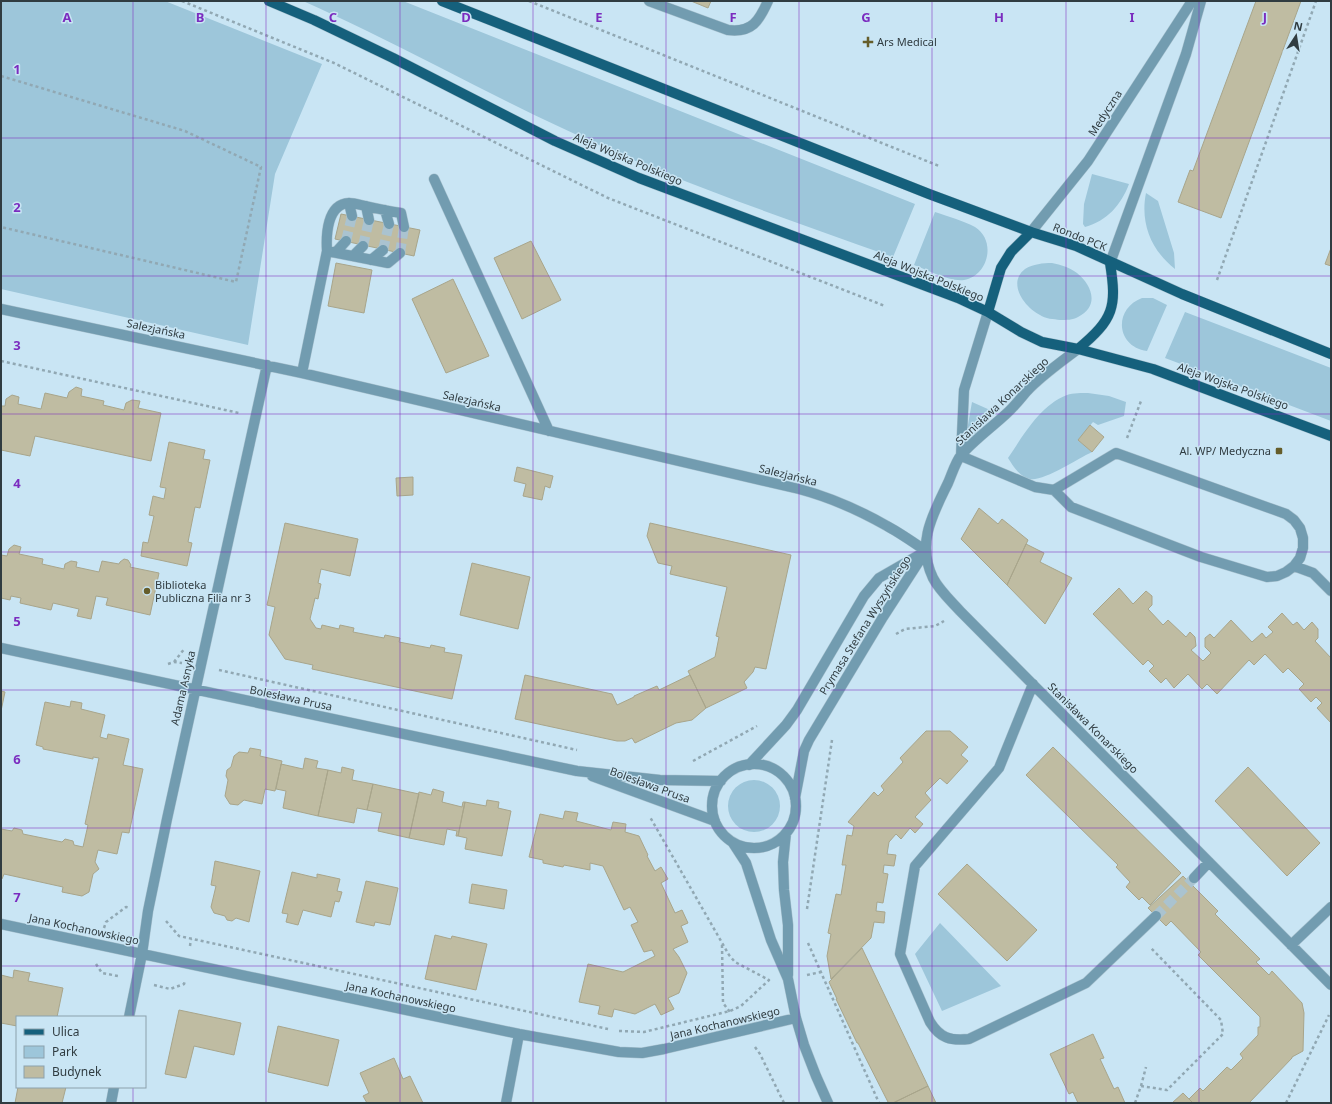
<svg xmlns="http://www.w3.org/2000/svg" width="1332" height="1104" font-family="'Noto Sans',sans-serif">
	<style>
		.green { fill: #9dc6da }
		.building { fill: #bfbca2; stroke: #a8a58b }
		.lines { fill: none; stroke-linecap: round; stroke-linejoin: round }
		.minor-tunnel { stroke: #aac3d0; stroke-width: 10; stroke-dasharray: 10 5; stroke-linecap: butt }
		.minor-casing { stroke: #aac3d0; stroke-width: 11 }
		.major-casing { stroke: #aac3d0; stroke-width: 11 }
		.path { stroke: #91a8b3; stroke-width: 2.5; stroke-dasharray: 3 3; stroke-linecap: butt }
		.minor { stroke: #729cb0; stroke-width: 10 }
		.major { stroke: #15607c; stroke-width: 10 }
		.grid { fill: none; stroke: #7b2cbf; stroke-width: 1; stroke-opacity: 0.55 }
		.poi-dot { fill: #655d2a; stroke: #c9e5f4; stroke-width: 1.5 }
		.labels { text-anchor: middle; stroke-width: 3; stroke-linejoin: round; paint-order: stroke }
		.poi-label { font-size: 11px; fill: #303c41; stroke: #c9e5f4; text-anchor: start }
		.street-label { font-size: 11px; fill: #303c41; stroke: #c9e5f4 }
		.grid-label { font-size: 13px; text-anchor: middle; font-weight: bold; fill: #7b2cbf; stroke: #c9e5f4; stroke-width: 3; stroke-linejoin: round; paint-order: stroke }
	</style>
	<rect width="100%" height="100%" fill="#c9e5f4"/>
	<path class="green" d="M1 1H165L322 64 275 174 248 345 1 289Z
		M303 1H403L915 204 893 257C781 217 669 179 562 128 495 97 431 62 365 30 344 20 324 10 303 1Z
		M1092 174 1129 184C1121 205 1107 221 1085 227L1083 224 1084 204Z
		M1146 193 1158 201 1174 253 1175 269C1151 250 1140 223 1146 193Z
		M935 212C947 216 964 221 975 227 997 241 988 276 964 280 950 282 927 270 914 265Z
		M1052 263C1061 265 1069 267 1077 273 1092 285 1100 306 1078 317 1073 320 1066 320 1060 320 1054 319 1045 319 1040 315 1024 307 1007 283 1025 269 1033 264 1043 263 1052 263Z
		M1142 298H1153L1167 305 1147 351C1116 347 1113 309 1142 298Z
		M1185 312 1331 368V421L1165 358Z
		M1088 393 1109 396 1126 402 1124 416 1098 425 1093 422 1078 440 1092 452C1077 459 1045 481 1030 479 1020 477 1013 466 1008 458 1023 436 1040 405 1067 395 1073 393 1082 393 1088 393Z
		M972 402 990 410 976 436 968 441 966 436Z
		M728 806a26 26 0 1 1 52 0a26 26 0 1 1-52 0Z
		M940 923 1001 986 942 1011 915 954Z"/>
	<path class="building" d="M691 1H711L708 8Z
		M1256 1H1301L1221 218 1178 202 1190 170 1193 171Z
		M341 214 420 230 414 256 335 239Z
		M531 241 561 300 522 319 494 258Z
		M1331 248V266L1325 264Z
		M336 263 372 270 364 313 328 306Z
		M453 279 489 356 446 373 412 299Z
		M76 387 82 389 81 396 104 401 103 405 124 410 126 403 132 400 140 401 138 408 161 413 151 461 35 436 30 456 1 450V406H5L6 399 12 395 19 397 18 404 41 409 45 393 67 398 69 392Z
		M1090 425 1104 437 1092 452 1078 440Z
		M169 442 205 450 203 459 210 460 200 508 195 507 188 542 192 543 187 566 141 556 143 542 148 543 154 516 149 515 153 496 164 499 166 488 160 487Z
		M517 467 553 476 550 488 545 486 542 500 523 496 526 484 514 481Z
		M413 477V495L397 496 396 478Z
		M979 508 998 524 1002 519 1028 540 1007 585 961 539Z
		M285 523 358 539 350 576 321 569 318 583 321 584 318 599 315 598 310 619 316 628 321 629 322 625 339 629 340 625 354 628 353 632 384 638 385 635 400 638 399 642 430 648 431 645 445 648 444 652 462 655 452 699 312 669 313 665 285 659 269 635 275 607 267 605Z
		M650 523 791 555 766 669 755 667 753 672 744 682 747 688 706 708 688 671 715 657 719 637 716 636 727 587 670 574 672 566 658 563 647 536Z
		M1026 544 1044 553 1040 562 1072 578 1045 624 1007 585Z
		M14 545 21 547 19 554 43 559 42 564 64 569 65 564 71 561 77 562 76 567 99 572 102 561 119 564 120 562 124 559 128 560 131 565 130 567 159 573 150 615 106 605 108 598 96 596 91 619 77 616 79 609 53 603 51 610 20 603 21 598 11 596 10 600 1 598V555L7 556 9 549Z
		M472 563 530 577 518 629 460 615Z
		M1119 588 1133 604 1146 591 1152 596V605L1148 609 1163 625 1168 620 1186 637 1190 632 1195 637 1196 646 1191 650 1203 661 1211 653 1205 647V638L1210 634 1214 638 1231 620 1252 642 1262 633 1266 638 1273 632 1268 627 1282 613 1293 625 1297 622 1304 630 1312 622 1318 629V638L1315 641 1331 658V723L1317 708 1322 703 1316 697 1311 702 1299 689 1304 684 1288 668 1283 673 1265 654 1254 665 1249 660 1217 694 1207 684 1202 689 1188 674 1174 688 1166 678 1161 683 1149 671 1154 666 1148 660 1143 665 1093 614Z
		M525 675 612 694 617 705 634 697V696L657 686 659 690 690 675 706 708 692 720 676 723 635 743 632 738 625 741H617L515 719Z
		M1 691 5 692 1 711Z
		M71 701 82 703 81 709 105 715 100 737 107 739 108 734 129 739 123 765 143 769 129 833 122 832 117 854 98 850 95 862 99 869 93 874 89 892 82 896 62 892 63 887 4 874 2 879H1V829L12 831 14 828 22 830 23 834 62 842 65 839 73 841 74 845 83 847 88 825 85 824 99 758 93 757V759L43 749V747L36 745 45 702 70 707Z
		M926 731H950L968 747 961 755 968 761 947 784 940 778 925 793 931 800 915 817 923 824 915 833 910 828 901 839 896 834 889 842 887 854 896 855 894 866 884 865 883 873 888 874 883 903 877 902 876 911 885 912 884 923 874 922 871 938 831 979 827 956 831 934 828 933 836 894 841 895 846 865H842L847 835 852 836 854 826 848 822 874 792 878 796 884 790 881 786 903 762 900 758Z
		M1053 747 1181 873 1150 905 1142 897 1139 900 1126 887 1130 882 1116 867 1118 865 1026 775Z
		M250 748 261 750 260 756 282 761 275 791 265 789 262 804 244 800 238 805 230 804 225 796 228 780 226 776 227 770 231 767 234 756 239 752 248 753Z
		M305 758 318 761 316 768 328 770 318 816 283 808 286 791 276 789 281 764 303 769Z
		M342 767 354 770 352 780 373 784 367 810 357 808 354 823 318 816 328 770 341 773Z
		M1248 767 1320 843 1287 876 1215 801Z
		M373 784 419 794 409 838 378 831 382 813 367 810Z
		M433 789 444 792 442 802 462 807 463 802H465L458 836H456L457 831 447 829 444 845 409 838 419 792 431 795Z
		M487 800 499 802 498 808 511 811 502 856 465 849 467 838 458 836 465 802 486 806Z
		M565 811 578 813 576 821 611 830 613 822 626 824 625 832 639 836 648 855 647 856 655 871 661 867 668 879 661 883 675 913 682 910 688 923 681 926 688 942 673 949 679 957 687 973 679 993 668 998 674 1009 661 1015 655 1004 635 1014 614 1009 612 1017 598 1014 600 1006 579 1002 588 964 623 972 655 956 652 950 644 952 631 925 638 922 630 907 624 910 603 866 590 863V870L564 865 563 867 543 863V860L529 857 540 814 563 819Z
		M215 861 260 871 249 922 236 918 232 921 227 920 225 916 214 913 211 907 216 886 211 885Z
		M967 864 1037 930 1007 961 938 894Z
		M292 872 317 878V874L340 879 337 891 342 892 339 902 335 901 331 917 303 910 298 925 286 922 288 914 282 913Z
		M1183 876 1218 911 1215 914 1260 959 1256 962 1269 975 1272 971 1302 1003 1304 1013 1303 1051 1292 1057V1058L1249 1103H1193L1189 1099 1200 1088 1203 1091 1227 1067 1231 1070 1243 1058 1240 1054 1258 1035V1027H1260V1017L1198 955 1201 952 1171 921 1166 926 1148 908Z
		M366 881 398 888 390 925 375 922 374 926 356 922Z
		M472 884 507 890 504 909 469 903Z
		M435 935 451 939 452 936 487 944 476 990 425 979Z
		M862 948 928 1086 893 1103H887L888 1102 858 1043H857L836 999H837L829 982Z
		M14 970 30 973 28 981 63 988 57 1017H17V1026L1 1023V975L13 978Z
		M179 1010 241 1023 234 1055 194 1046 186 1078 165 1074Z
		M278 1026 339 1040 328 1086 268 1072Z
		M1093 1034 1104 1058 1100 1059 1114 1089 1118 1087 1125 1103H1078L1073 1092 1069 1094 1050 1054Z
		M394 1058 403 1079 410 1076 423 1103H367L363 1096 369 1093 360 1073Z
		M928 1086 936 1103H893Z
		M18 1087H66L62 1103H15Z
		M1183 1093 1193 1103H1172Z"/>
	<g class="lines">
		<path class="minor-tunnel" d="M346 241 352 216
			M363 246 369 220
			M383 250 389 224
			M400 253 404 227
			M1156 916 1194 878"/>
		<g class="minor-casing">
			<path id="minor" d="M649 1 728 30C752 33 759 21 768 1
				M434 179 549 431
				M349 203 352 216
				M366 206 369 220
				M385 210 389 224
				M1031 232 1088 161 1192 1
				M327 251 388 263 400 253
				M336 252 346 241
				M353 256 363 246
				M371 260 383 250
				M1110 263 1186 54 1201 1
				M1 309 302 373 799 489C829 497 859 510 887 526 900 533 913 542 926 551
				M1078 349C1061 362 1042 375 1027 391 1020 399 1014 407 1006 414 992 427 974 440 961 455 955 463 952 474 948 483 933 514 916 543 933 578 939 590 951 601 960 611L1331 985
				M302 373 327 251C326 235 327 204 349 203 353 203 357 204 361 205 374 208 388 211 401 213L404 227
				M961 456 1035 487 1054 490 1071 507 1201 557 1267 577 1277 576 1286 572 1294 566 1300 558 1303 548V538L1300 528 1294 520 1286 514 1116 453 1054 490
				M961 456 964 390 988 312
				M1294 566 1313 573 1331 591
				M1 648 577 771 660 780 721 781
				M1033 684 999 768 915 866 900 954 930 1022C940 1038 950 1041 969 1039L1086 983 1156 916
				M712 806a42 42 0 1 1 84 0a42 42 0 1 1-84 0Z
				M749 765 786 725 797 710 864 596 879 578 926 551
				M592 776 715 821
				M795 798 804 751 809 740 883 617 925 552
				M786 833 783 862 784 890 788 925V975
				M733 843 746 863 771 940 788 979 796 1018 804 1045 816 1076 828 1103
				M1194 878 1209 862
				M1 924 519 1034 619 1052 642 1053 664 1049 796 1018
				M1291 945 1331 907
				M129 1017 142 954 148 911 167 819 267 365
				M111 1103 114 1087
				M506 1103 519 1034"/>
		</g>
		<g class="major-casing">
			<path id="major" d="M269 1 314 20 393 58 555 141 639 178 958 298 988 312 1021 332 1042 342 1078 349 1153 369 1331 436
				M442 1 929 194 1031 232 1076 246 1182 294 1331 354
				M988 312 1001 268 1011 252 1031 232
				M1078 349C1114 319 1117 307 1110 263"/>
		</g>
		<path class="path" d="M182 1 334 63 608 198 885 306
			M529 1 939 166
			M1 76 185 131 261 167 236 282 1 227
			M1217 280 1316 1
			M1 361 239 413
			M1127 438 1141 401
			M896 634 905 629 935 626 944 621
			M174 662 185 648
			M168 664 174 662 182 663
			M219 670 577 750
			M693 761 757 726
			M807 909 832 740
			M166 921 179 936 608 1029
			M104 928 106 922 126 907 130 908
			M808 943 879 1103
			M722 945 723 1003 730 1012
			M190 946 191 939
			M96 964 102 973 118 976
			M807 975 821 972
			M154 985 170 989 184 984 185 981
			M619 1031 644 1032 730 1011 741 1006 769 980 735 962 729 955 650 817
			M755 1047 760 1054 784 1103
			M1141 1086 1146 1067
			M1135 1103 1141 1086 1167 1090 1223 1034 1221 1020 1150 947
			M1286 1103 1329 1015"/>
		<use href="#minor" class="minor"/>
		<use href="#major" class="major"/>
	</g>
	<path class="grid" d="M133 1V1017M266 1V1103M400 1V1103M533 1V1103M666 1V1103M799 1V1103M932 1V1103M1066 1V1103M1199 1V1103M1 138H1331M1 276H1331M1 414H1331M1 552H1331M1 690H1331M1 828H1331M1 966H1331M133 1087V1103"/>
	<g class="poi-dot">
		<path d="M866 36h4v4h4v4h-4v4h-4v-4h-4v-4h4z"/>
		<rect x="1275" y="447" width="8" height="8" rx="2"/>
		<circle cx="147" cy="591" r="4"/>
	</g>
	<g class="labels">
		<g class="poi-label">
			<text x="877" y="46">Ars Medical</text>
			<text x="1271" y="455" text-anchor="end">Al. WP/ Medyczna</text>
			<text x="155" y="589">Biblioteka<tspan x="155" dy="13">Publiczna Filia nr 3</tspan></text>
		</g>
		<g class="street-label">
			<text transform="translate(1105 113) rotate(-57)" y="4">Medyczna</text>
			<text transform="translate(628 159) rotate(23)" y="4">Aleja Wojska Polskiego</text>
			<text transform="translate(1080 237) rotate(22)" y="4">Rondo PCK</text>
			<text transform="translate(929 276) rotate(22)" y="4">Aleja Wojska Polskiego</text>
			<text transform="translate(156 329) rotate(12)" y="4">Salezjańska</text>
			<text transform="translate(1233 386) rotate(20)" y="4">Aleja Wojska Polskiego</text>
			<text transform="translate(472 401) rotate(13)" y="4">Salezjańska</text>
			<text transform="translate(1002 401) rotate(-43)" y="4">Stanisława Konarskiego</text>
			<text transform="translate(788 475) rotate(14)" y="4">Salezjańska</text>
			<text transform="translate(865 625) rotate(-58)" y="4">Prymasa Stefana Wyszyńskiego</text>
			<text transform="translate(183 688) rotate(-77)" y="4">Adama Asnyka</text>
			<text transform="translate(291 698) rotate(12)" y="4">Bolesława Prusa</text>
			<text transform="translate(1093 728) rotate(45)" y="4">Stanisława Konarskiego</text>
			<text transform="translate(650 785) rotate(20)" y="4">Bolesława Prusa</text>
			<text transform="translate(84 929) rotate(12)" y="4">Jana Kochanowskiego</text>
			<text transform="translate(401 997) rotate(12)" y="4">Jana Kochanowskiego</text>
			<text transform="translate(725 1023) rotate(-13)" y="4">Jana Kochanowskiego</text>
		</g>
	</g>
	<g class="grid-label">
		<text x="67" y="22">A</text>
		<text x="200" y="22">B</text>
		<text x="333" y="22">C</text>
		<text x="466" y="22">D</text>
		<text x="599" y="22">E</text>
		<text x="733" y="22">F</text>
		<text x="866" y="22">G</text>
		<text x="999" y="22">H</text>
		<text x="1132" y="22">I</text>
		<text x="1265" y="22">J</text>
		<text x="17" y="74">1</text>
		<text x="17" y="212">2</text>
		<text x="17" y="350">3</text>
		<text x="17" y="488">4</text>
		<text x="17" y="626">5</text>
		<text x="17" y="764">6</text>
		<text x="17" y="902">7</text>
	</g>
	<rect width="1332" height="1104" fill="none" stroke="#303c41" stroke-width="4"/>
	<rect x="16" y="1016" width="130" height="72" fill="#c9e5f4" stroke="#8ca1ac"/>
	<rect x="24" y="1029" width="20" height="6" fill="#15607c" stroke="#8ca1ac"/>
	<text x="52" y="1036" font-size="12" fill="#303c41">Ulica</text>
	<rect x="24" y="1046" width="20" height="12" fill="#9dc6da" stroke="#8ca1ac"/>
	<text x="52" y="1056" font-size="12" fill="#303c41">Park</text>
	<rect x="24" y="1066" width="20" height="12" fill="#bfbca2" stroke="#8ca1ac"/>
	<text x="52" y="1076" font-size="12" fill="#303c41">Budynek</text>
	<g transform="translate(1296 36) rotate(12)" stroke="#c9e5f4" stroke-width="3" paint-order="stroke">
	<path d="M0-3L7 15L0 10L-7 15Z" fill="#303c41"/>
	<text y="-6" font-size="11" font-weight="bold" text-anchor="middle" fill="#303c41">N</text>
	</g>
</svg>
